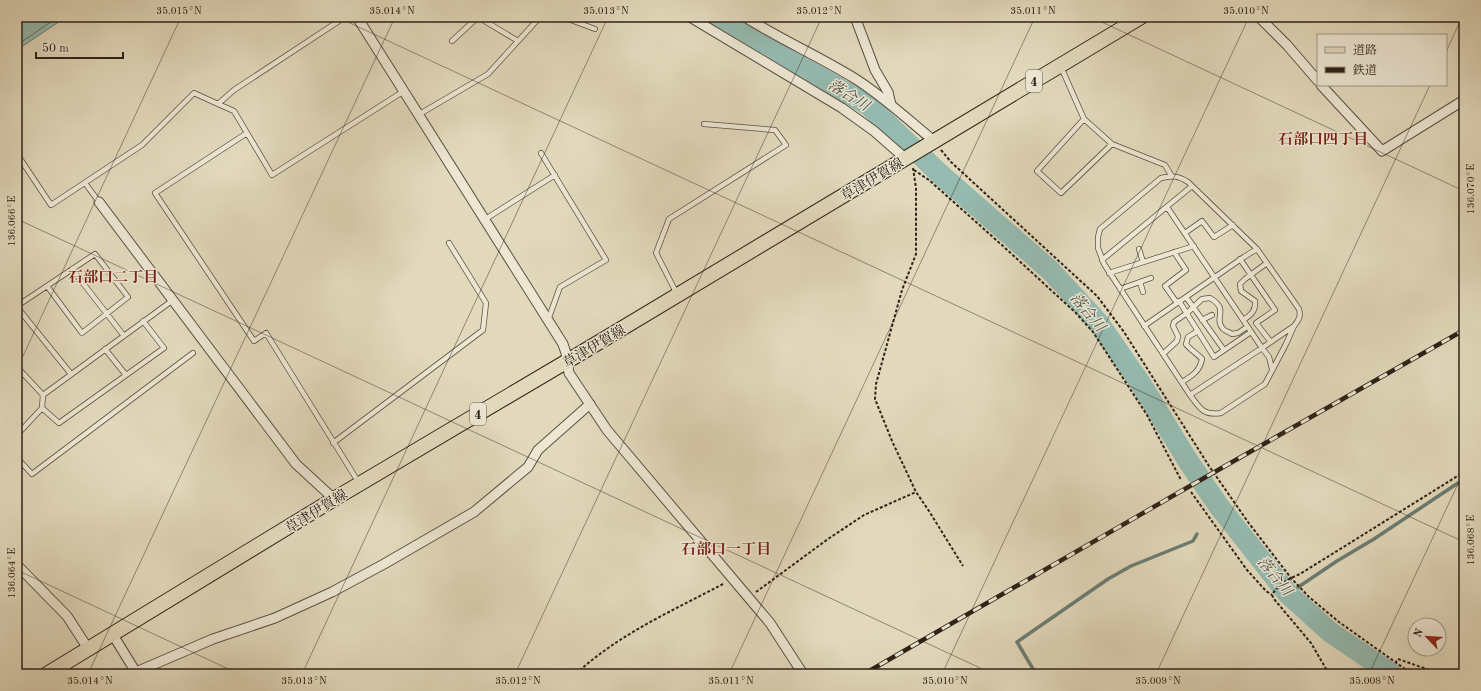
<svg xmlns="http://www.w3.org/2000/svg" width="1481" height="691" font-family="'Old Standard TT','Noto Serif JP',serif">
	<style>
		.water { fill: #95bab0; stroke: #6c7d73 }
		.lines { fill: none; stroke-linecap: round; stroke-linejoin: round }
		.shore { stroke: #626e64; stroke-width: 1 }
		.stream { stroke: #6c7d73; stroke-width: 3.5 }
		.river { stroke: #95bab0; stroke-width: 21 }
		.service-casing { stroke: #5c5040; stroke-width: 6 }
		.minor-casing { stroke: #5c5040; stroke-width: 11 }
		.primary-casing { stroke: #2f2217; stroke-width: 16 }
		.path { stroke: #2f2217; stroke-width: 2; stroke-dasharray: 3 2; stroke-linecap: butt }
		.service { stroke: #ece6d3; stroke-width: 4.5 }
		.minor { stroke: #ece6d3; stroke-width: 9 }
		.primary { stroke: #e2d9bc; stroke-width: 14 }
		.rail-casing { stroke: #2f2217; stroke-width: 4.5 }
		.rail { stroke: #ece6d3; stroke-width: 3; stroke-dasharray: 9; stroke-linecap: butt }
		.ticks { fill: none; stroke: #2f2217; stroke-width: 1; stroke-opacity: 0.45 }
		.labels { text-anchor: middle; stroke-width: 3; stroke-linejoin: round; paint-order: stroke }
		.shield { fill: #ece6d3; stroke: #685d4f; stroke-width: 1 }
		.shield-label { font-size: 13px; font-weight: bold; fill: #2f2217 }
		.street-label { font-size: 14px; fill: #2f2217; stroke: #ece6d3 }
		.water-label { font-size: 15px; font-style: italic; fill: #4e5045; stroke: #ece6d3 }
		.neighbourhood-label { font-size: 15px; font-weight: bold; fill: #7a1f14; stroke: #ece6d3 }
		.neatline { fill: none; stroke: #2f2217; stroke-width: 1.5 }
		.ticks-label { font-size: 10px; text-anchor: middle; fill: #2f2217 }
	</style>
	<rect width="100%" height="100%" fill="#e2d9bc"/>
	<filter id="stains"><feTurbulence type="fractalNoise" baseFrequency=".005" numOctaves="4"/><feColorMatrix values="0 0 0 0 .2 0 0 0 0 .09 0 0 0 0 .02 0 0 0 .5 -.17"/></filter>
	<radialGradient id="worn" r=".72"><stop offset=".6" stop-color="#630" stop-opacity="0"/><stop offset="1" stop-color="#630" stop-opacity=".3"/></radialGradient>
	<path class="water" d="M18 17H66L17 50V18Z"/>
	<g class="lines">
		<path class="shore" d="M17 45 58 17"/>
		<path class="stream" d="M1288 594 1337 561 1374 539 1464 479
			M1036 674 1017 642 1108 579 1131 566 1193 541 1197 534"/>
		<path class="river" d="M717 17 868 105 940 174 1051 271 1098 322 1141 384 1188 461 1218 505 1288 594 1330 632 1392 674"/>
		<g class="service-casing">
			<path id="service" d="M345 17 234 90 218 104 234 111 272 175 404 91
				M563 17 595 29
				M452 41 478 17 518 41
				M1061 67 1084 119 1112 144 1165 165 1171 175
				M418 115 488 74 540 17
				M1084 119 1037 171 1061 193 1112 144
				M247 133 155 193 254 341 266 333 359 483
				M541 153 606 260 560 287 548 320
				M17 154 51 205 142 145 194 93 218 104
				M85 183 99 202
				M1167 207 1262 348 1269 357 1272 369
				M484 220 555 175
				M1185 233 1202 221 1214 237 1233 225
				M1139 249 1143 262
				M1174 252 1186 270 1165 286 1177 303
				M1240 259 1275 310 1256 323 1271 342
				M1102 260 1192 186
				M72 269 124 336
				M1109 273 1194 246
				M1140 282 1143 292
				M1120 289 1151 278
				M677 294 656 253 669 219 786 145 775 130 704 124
				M1186 297 1224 350
				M1179 301 1214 357 1251 332
				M17 306 95 254 128 297 82 333 47 286
				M17 307 71 374
				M1202 320 1212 315
				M1243 320C1251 315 1256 311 1255 301L1241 291 1240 284 1245 279 1267 263
				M1144 326 1244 257 1257 249
				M105 349 126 375
				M1163 354 1177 341 1178 336 1173 326 1174 322 1187 313 1202 299 1210 298C1230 310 1213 317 1223 329 1225 331 1229 332 1232 334L1238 333 1247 327
				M17 367 43 395 173 300
				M1182 382C1192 376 1200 371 1202 359 1197 353 1190 350 1186 344L1188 337 1198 331
				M43 395 42 408 59 423 164 348 143 321
				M1190 395 1262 348 1294 326C1299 320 1301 316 1299 309L1257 249 1188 182C1179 176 1172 175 1161 178L1100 229 1098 237V248L1104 264 1190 395C1200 408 1203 416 1221 413L1265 384 1286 344 1294 326
				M17 435 42 408
				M333 443 483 330 486 303 449 243
				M17 458 32 474 193 353"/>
		</g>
		<g class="minor-casing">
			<path id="minor" d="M357 17 563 344 566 353 569 373 607 430 770 623 803 674
				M690 17 842 108 874 131 906 159
				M745 17C780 39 818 56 854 78 880 94 904 116 928 136L933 142
				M855 17 875 70 888 92 891 105
				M1259 17 1287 45 1318 81
				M1321 85 1382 151 1464 100
				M99 202 296 464 334 499
				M17 565 67 616 89 650
				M113 635 137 674
				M136 672 213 639 275 618 332 592 384 564 474 512 528 467 538 450 590 404"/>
		</g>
		<g class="primary-casing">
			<path id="primary" d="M47 674 334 499 581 353 1141 17"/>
		</g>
		<path class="path" d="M941 150 951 162 1097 296 1124 332 1209 466 1248 522 1291 578 1309 597 1339 622 1412 674
			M913 168 916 188V254L902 290 876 384 875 399 892 441 916 492 929 511 963 566
			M914 170 929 180 1004 247 1076 313 1093 332 1147 415 1181 480
			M1191 492 1247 570 1266 591 1272 595
			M756 592 828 539 864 515 916 492
			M1395 663 1398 659 1441 674
			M576 674C617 635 674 610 723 584
			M1329 674 1311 643 1274 599 1272 595C1278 584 1288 579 1300 574L1464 472"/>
		<use href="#service" class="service"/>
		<use href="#minor" class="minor"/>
		<use href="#primary" class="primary"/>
		<g class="rail-casing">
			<path id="rail" d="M864 674 1190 486 1464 330"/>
		</g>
		<use href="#rail" class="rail"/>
	</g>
	<path class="ticks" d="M337 17 1464 542M1091 17 1464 191M1446 52 1462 17M17 219 993 674M17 369 181 17M17 570 239 674M88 674 395 17M302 674 608 17M515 674 822 17M729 674 1035 17M942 674 1249 17M1156 674 1430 85M1369 674 1464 471"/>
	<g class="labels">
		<g class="shield">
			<rect x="1026" y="70" width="16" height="22" rx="3"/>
			<rect x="470" y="403" width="16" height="22" rx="3"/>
		</g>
		<g class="shield-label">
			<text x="1034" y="86">4</text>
			<text x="478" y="419">4</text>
		</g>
		<g class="street-label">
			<text transform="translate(872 179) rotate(-31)" y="5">草津伊賀線</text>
			<text transform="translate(594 346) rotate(-31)" y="5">草津伊賀線</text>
			<text transform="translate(316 511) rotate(-32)" y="5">草津伊賀線</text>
		</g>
		<g class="water-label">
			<text transform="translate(849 95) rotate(32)" y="5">落合川</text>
			<text transform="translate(1088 312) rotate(50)" y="5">落合川</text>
			<text transform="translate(1275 576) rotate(51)" y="5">落合川</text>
		</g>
		<g class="neighbourhood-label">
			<text x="1323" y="144">石部口四丁目</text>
			<text x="113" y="282">石部口二丁目</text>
			<text x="726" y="554">石部口一丁目</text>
		</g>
	</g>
	<rect width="1481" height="691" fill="none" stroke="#e2d9bc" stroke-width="44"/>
	<rect x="1317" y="34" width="130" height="52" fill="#ece6d3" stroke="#a09888"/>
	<rect x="1325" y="47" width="20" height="6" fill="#e2d9bc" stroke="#a09888"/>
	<text x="1353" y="54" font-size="12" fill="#2f2217">道路</text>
	<rect x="1325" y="67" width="20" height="6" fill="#2f2217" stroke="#a09888"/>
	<text x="1353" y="74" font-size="12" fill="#2f2217">鉄道</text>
	<g transform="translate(1427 637) rotate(295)"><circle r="19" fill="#ece6d3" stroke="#a09888"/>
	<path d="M0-3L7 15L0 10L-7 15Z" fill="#8f2418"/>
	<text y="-6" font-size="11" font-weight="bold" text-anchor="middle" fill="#2f2217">N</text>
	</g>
	<path d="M36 52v6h87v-6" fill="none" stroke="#2f2217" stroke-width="2"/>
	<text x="42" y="52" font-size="12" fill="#2f2217" stroke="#ece6d3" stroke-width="3" paint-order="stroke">50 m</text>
	<rect x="22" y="22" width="1437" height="647" class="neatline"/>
	<g class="ticks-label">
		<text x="179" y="14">35.015°N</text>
		<text x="392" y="14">35.014°N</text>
		<text x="606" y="14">35.013°N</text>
		<text x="819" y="14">35.012°N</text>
		<text x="1033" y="14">35.011°N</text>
		<text x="1246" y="14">35.010°N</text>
		<text transform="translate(1470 189) rotate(-90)" y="4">136.070°E</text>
		<text transform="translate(11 221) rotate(-90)" y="4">136.066°E</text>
		<text transform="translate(1470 540) rotate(-90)" y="4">136.068°E</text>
		<text transform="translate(11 573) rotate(-90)" y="4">136.064°E</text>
		<text x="90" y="684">35.014°N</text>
		<text x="304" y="684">35.013°N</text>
		<text x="518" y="684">35.012°N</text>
		<text x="731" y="684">35.011°N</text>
		<text x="945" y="684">35.010°N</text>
		<text x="1158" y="684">35.009°N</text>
		<text x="1372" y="684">35.008°N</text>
	</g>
	<rect width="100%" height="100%" filter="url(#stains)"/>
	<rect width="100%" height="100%" fill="url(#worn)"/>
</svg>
